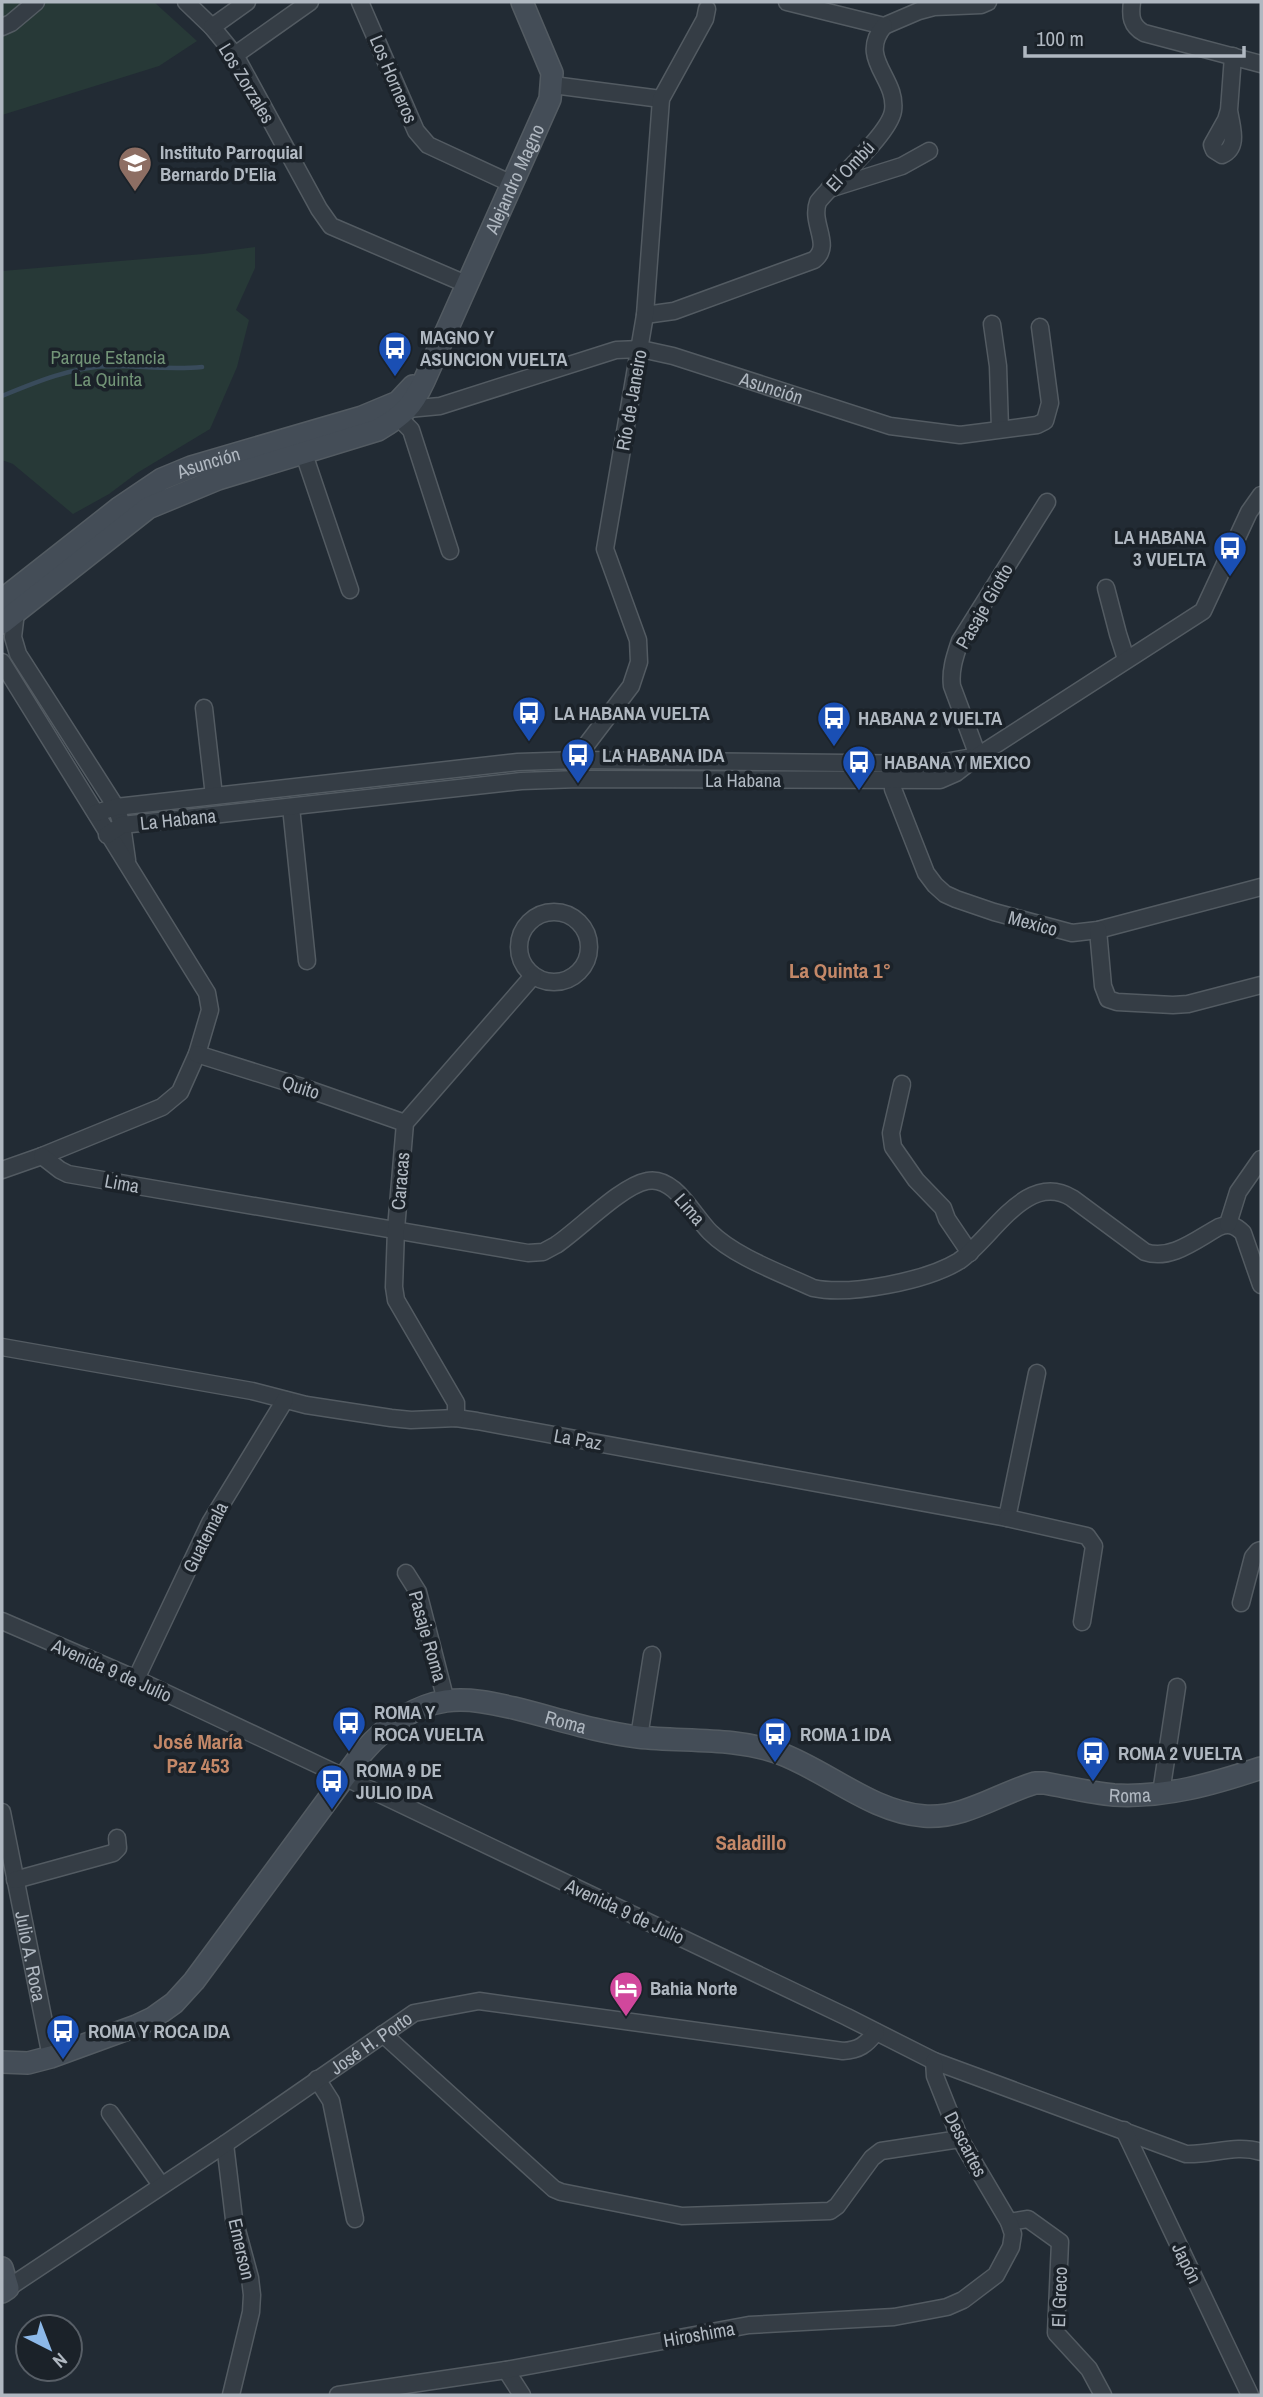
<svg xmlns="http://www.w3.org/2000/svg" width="1263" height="2397" font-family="'Archivo Narrow',sans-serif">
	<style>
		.park { fill: #273937 }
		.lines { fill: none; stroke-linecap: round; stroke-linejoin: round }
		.stream { stroke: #394b5b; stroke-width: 4.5 }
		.street-casing { stroke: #535b62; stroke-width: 19 }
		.secondary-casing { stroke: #535b62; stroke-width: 24 }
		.street { stroke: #353d45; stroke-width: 16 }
		.secondary { stroke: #444d57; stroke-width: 21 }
		.labels { text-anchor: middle; stroke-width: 7; stroke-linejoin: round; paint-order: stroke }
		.street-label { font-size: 19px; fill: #b0b8c1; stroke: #1b2229 }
		.poi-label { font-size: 19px; font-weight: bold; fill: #b0b8c1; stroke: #1b2229; text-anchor: start }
		.park-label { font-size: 19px; fill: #729477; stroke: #1b2229 }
		.neighbourhood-label { font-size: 21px; font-weight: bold; fill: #c48868; stroke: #1b2229 }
	</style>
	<rect width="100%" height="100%" fill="#222b34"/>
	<path class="park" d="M2 2H154L197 41 159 66 2 115Z
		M255 247V268L236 310 249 320 237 367 210 429 137 473 109 494 73 514 13 464 2 460V271L203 254Z"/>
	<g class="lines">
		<path class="stream" d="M2 396C36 382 72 367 110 366 141 366 171 370 202 367"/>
		<g class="street-casing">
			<g id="street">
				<path d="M186 2 212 27 235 55 319 209 331 226 466 284"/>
				<path d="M360 2 416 131 428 145 512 184"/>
				<path d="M787 2 884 26 919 11 934 7 981 5 988 2"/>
				<path d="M1132 2C1130 16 1131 26 1144 33L1261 64"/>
				<path d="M2 27 11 23 36 2"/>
				<path d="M212 27 247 2"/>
				<path d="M235 55 310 2"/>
				<path d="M553 85 661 99"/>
				<path d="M1229 110C1231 126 1240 147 1222 155L1214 150 1212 145 1226 120 1229 110 1233 56"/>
				<path d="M829 189 902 166 929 151"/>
				<path d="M645 315 674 311 814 260C833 245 810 224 818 202 835 180 889 135 893 111 898 78 857 59 884 26"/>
				<path d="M992 324 998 366 1000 429"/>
				<path id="s1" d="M408 409 440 406 616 350 641 349 673 356 890 426 960 435 1037 425 1045 421 1050 403 1040 327"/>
				<path d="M399 418 411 430 450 551"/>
				<path d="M304 454 350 590"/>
				<path d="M1106 588 1118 634 1126 659"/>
				<path d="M16 612 13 637 18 654 116 807 122 825 127 860"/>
				<path d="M2 662 207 993 210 1010 197 1054 180 1092 162 1107 42 1156 2 1170"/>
				<path d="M204 708 214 796"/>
				<path d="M978 756 952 686C950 670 955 656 960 641L1047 502"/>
				<path d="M580 769 582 753 587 744 631 686 639 662 638 640 605 549 645 315 661 99 705 19 707 9"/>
				<path d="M893 773V789L926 873 935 885 945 894 956 899 994 912 1072 933 1098 930 1261 887"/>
				<path d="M291 807 307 961"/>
				<path d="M96 813 116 807 518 762 580 760 933 764 973 757"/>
				<path d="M107 835 122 825 521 781 579 779 940 780 956 773 978 756 1203 611 1249 512 1261 495"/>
				<circle cx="554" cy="947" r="35"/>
				<path d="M1098 930 1103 986 1108 999 1117 1002 1173 1005 1188 1004 1261 985"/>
				<path d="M197 1054 302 1087 405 1123"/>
				<path d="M902 1084 891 1133 893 1147 916 1180 943 1208 947 1219 970 1253"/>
				<path d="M42 1156 60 1170 68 1174 528 1253 543 1252 556 1245C580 1229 621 1186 647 1181 674 1175 693 1215 710 1232 735 1257 781 1273 813 1288 850 1296 926 1281 959 1261 992 1239 1026 1170 1072 1198L1145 1252C1171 1261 1197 1239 1219 1227 1229 1223 1235 1225 1243 1233L1261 1285"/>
				<path d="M1228 1224 1238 1192 1261 1159"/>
				<path d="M2 1347 252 1391 306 1405 391 1418 411 1420 456 1418 477 1421 1007 1518 1037 1373"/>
				<path d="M456 1418V1403L396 1300 394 1287 396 1229 405 1123 533 976"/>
				<path d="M1007 1518 1087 1536 1094 1546 1082 1622"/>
				<path d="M406 1573 418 1592 446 1701"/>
				<path d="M1241 1603 1253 1557 1258 1551 1261 1550"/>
				<path d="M2 1621 136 1679 344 1777 847 2017 934 2061 1186 2154C1212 2155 1236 2144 1261 2152"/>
				<path d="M136 1679 210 1523 285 1400"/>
				<path d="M639 1737 652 1655"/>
				<path d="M1161 1793 1177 1687"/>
				<path id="s2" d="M2 1812 51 2057"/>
				<path d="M15 1880 113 1853 118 1848 117 1838"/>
				<path d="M383 2034 554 2189 561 2192 682 2216 830 2211 837 2206 872 2158 881 2151 960 2139"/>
				<path d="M317 2079 331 2101 355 2219"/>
				<path d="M110 2113 161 2185"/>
				<path d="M1124 2130 1250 2395"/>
				<path d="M225 2144 234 2219 250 2278 252 2295 251 2312 231 2395"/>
				<path d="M1009 2222 1028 2219 1060 2242 1056 2333 1089 2369 1103 2395"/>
				<path id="s3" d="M8 2288 225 2144 414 2013 479 2001 843 2051C859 2050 866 2045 876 2032"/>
				<path d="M506 2370 522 2395"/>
				<path d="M338 2395 506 2370 749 2325 894 2317 947 2307 963 2300 996 2275 1011 2247 1013 2234 1009 2222 960 2139 935 2076 934 2061"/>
			</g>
		</g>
		<g class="secondary-casing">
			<g id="secondary">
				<path id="s4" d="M2 600 119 508 162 479 191 467 362 417 398 402 413 386"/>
				<path id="s5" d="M2 623 148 508 218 479 378 430C402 416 412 407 424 381L550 99 552 73 522 2"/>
				<path id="s6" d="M2 2062 28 2063 51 2057 136 2026 153 2018 174 2003 194 1981 363 1752C385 1727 412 1706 446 1701 469 1698 492 1703 514 1708 555 1718 596 1732 638 1737 684 1742 735 1737 779 1753 828 1771 871 1812 924 1816 964 1819 998 1794 1035 1783H1044C1067 1787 1091 1793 1114 1795 1165 1798 1213 1784 1261 1768"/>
				<path d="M2 2268 8 2288 2 2292"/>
			</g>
		</g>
		<use href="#street" class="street"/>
		<use href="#secondary" class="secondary"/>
	</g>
	<defs>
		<g id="school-pin" transform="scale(1.75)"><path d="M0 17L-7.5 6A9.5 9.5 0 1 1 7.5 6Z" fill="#8d6e63" stroke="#1b2229"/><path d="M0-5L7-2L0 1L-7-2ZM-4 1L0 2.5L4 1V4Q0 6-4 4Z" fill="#fff"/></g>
		<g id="bus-pin" transform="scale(1.75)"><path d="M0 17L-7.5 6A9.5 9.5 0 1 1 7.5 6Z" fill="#1a4fb4" stroke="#1b2229"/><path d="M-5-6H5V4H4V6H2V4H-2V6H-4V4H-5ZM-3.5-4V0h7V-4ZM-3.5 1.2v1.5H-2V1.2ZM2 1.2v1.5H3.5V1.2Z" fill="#fff"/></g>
		<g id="hotel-pin" transform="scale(1.75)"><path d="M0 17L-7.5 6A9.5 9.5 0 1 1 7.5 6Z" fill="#d1479c" stroke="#1b2229"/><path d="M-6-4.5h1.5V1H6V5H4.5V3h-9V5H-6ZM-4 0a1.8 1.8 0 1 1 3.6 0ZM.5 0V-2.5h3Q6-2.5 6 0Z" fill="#fff"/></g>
	</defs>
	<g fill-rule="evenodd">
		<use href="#school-pin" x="135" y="163"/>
		<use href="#bus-pin" x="395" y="348"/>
		<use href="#bus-pin" x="1230" y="548"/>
		<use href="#bus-pin" x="529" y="713"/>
		<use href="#bus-pin" x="834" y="718"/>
		<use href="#bus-pin" x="578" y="755"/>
		<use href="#bus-pin" x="859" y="762"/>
		<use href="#bus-pin" x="349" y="1723"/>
		<use href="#bus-pin" x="775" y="1734"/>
		<use href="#bus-pin" x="1093" y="1753"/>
		<use href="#bus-pin" x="332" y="1781"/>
		<use href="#hotel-pin" x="626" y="1988"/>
		<use href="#bus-pin" x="63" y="2031"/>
	</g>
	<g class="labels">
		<g class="street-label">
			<text transform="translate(394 79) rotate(67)" y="7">Los Horneros</text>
			<text transform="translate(247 83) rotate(59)" y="7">Los Zorzales</text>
			<text transform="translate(850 166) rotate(-47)" y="7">El Ombú</text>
			<text dy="7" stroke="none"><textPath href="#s5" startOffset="719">Alejandro Magno</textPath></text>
			<text dy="7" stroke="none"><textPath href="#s1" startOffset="378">Asunción</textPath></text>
			<text transform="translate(631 400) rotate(-80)" y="7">Río de Janeiro</text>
			<text dy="7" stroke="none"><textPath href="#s4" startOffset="250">Asunción</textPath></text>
			<text transform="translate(984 606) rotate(-60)" y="7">Pasaje Giotto</text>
			<text x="743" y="787">La Habana</text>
			<text transform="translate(178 819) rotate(-6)" y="7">La Habana</text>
			<text transform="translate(1033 923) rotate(15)" y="7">Mexico</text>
			<text transform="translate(301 1087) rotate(18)" y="7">Quito</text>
			<text transform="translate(400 1181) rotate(-85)" y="7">Caracas</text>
			<text transform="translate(122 1183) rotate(10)" y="7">Lima</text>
			<text transform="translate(690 1209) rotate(49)" y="7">Lima</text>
			<text transform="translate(578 1439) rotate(10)" y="7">La Paz</text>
			<text transform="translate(205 1537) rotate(-63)" y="7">Guatemala</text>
			<text transform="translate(428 1636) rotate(74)" y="7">Pasaje Roma</text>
			<text transform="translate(112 1670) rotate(24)" y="7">Avenida 9 de Julio</text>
			<text dy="7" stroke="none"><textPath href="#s6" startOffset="721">Roma</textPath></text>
			<text dy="7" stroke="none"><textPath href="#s6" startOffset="1309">Roma</textPath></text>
			<text transform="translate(625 1911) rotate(25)" y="7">Avenida 9 de Julio</text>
			<text dy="7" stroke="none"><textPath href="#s2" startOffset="147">Julio A. Roca</textPath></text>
			<text dy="7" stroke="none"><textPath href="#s3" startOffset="438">José H. Porto</textPath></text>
			<text transform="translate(966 2144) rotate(63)" y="7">Descartes</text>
			<text transform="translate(242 2249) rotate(77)" y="7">Emerson</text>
			<text transform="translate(1187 2263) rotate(64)" y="7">Japón</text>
			<text transform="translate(1059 2297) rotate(-88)" y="7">El Greco</text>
			<text transform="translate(699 2334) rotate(-10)" y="7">Hiroshima</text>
		</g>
		<g class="poi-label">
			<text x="160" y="159">Instituto Parroquial<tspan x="160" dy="22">Bernardo D'Elia</tspan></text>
			<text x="420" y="344">MAGNO Y<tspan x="420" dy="22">ASUNCION VUELTA</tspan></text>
			<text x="1206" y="544" text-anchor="end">LA HABANA<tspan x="1206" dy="22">3 VUELTA</tspan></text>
			<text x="554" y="720">LA HABANA VUELTA</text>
			<text x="858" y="725">HABANA 2 VUELTA</text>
			<text x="602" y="762">LA HABANA IDA</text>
			<text x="884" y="769">HABANA Y MEXICO</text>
			<text x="374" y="1719">ROMA Y<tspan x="374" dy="22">ROCA VUELTA</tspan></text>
			<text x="800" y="1741">ROMA 1 IDA</text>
			<text x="1118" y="1760">ROMA 2 VUELTA</text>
			<text x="356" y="1777">ROMA 9 DE<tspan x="356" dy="22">JULIO IDA</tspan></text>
			<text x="650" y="1995">Bahia Norte</text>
			<text x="88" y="2038">ROMA Y ROCA IDA</text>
		</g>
		<g class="park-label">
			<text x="108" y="364">Parque Estancia<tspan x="108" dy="22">La Quinta</tspan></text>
		</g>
		<g class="neighbourhood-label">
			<text x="840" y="978">La Quinta 1°</text>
			<text x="198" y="1749">José María<tspan x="198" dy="24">Paz 453</tspan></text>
			<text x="751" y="1850">Saladillo</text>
		</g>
	</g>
	<rect width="1263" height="2397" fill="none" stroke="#b0b8c1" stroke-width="7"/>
	<g transform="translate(49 2348) rotate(138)"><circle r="33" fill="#1b2229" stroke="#575e66" stroke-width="2"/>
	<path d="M0-5L12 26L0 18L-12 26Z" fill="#8db9e9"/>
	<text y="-10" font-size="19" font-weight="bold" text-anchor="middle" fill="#b0b8c1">N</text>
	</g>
	<path d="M1025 46v10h219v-10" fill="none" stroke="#b0b8c1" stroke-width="3.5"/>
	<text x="1036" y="46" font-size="21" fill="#b0b8c1" stroke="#1b2229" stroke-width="5" paint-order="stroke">100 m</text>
</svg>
